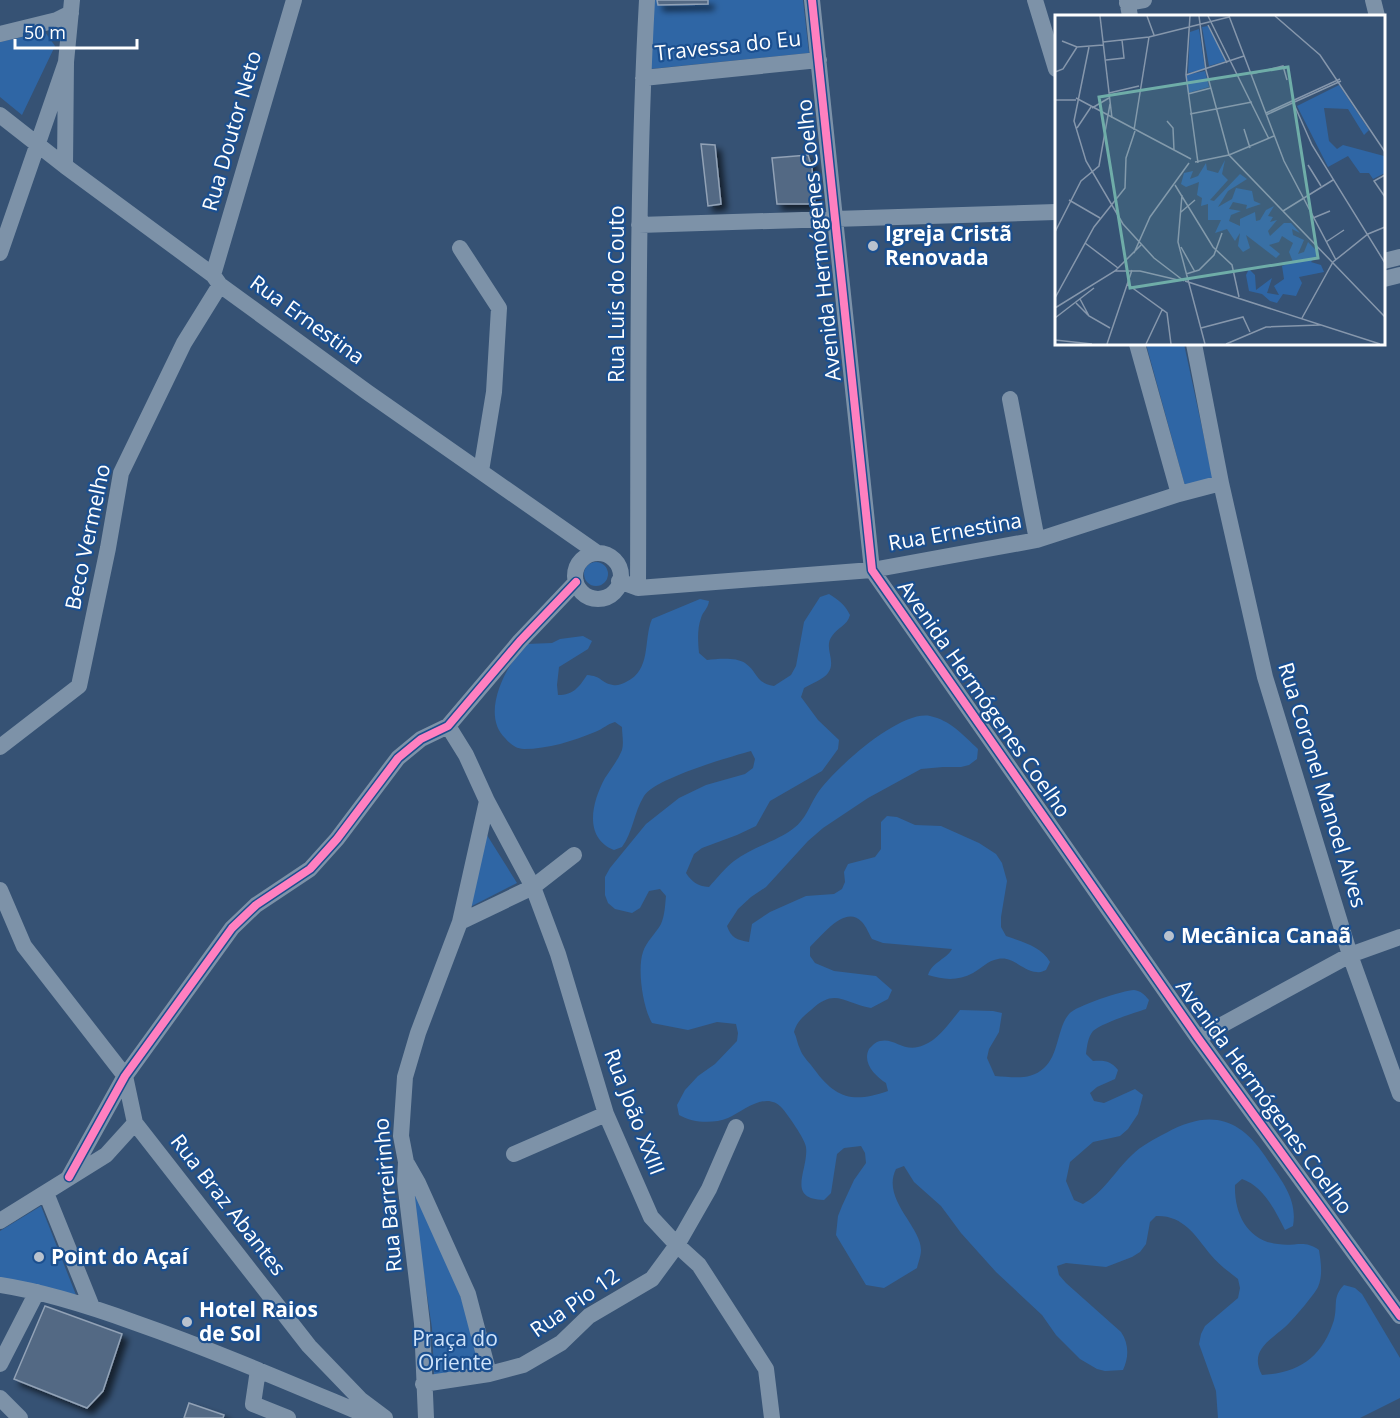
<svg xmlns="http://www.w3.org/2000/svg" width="1400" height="1418" font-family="'Open Sans',sans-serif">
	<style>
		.green { fill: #2f66a5 }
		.building { fill: #526984; stroke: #92a2b6; stroke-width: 1.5; filter: url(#shadow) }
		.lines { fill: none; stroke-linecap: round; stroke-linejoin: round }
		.minor { stroke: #7d92a8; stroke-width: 16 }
		.cycleway-casing { stroke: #1b4f8f; stroke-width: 11 }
		.cycleway { stroke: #ff80c0; stroke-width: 8 }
		.poi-dot { fill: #b9c2ce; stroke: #1b4f8f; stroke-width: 2 }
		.labels { text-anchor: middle; stroke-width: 4.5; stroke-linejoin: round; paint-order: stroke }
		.street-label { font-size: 21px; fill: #fff; stroke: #1b4f8f }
		.poi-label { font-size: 21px; font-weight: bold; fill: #fff; stroke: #1b4f8f; text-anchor: start }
		.park-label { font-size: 21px; fill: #cfe3fa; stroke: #1b4f8f }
		.inset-road { fill: none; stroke: #8697ac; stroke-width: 1.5 }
		.view { fill: #6fada8; fill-opacity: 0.15; stroke: #6fada8; stroke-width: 3 }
		.inset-edge { fill: none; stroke: #fff; stroke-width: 3 }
	</style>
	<defs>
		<filter id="shadow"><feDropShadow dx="5.5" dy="5.5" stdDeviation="3" flood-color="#0009"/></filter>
	</defs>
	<rect width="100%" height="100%" fill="#365274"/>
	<path class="green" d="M653 0H803L809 53 650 69Z
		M45 32 55 46 22 115 0 97V42Z
		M1146 344H1184L1213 479 1185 486Z
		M584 574a12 12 0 1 1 24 0a12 12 0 1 1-24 0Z
		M829 594C839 600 845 605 850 615 847 626 838 627 832 636 823 648 837 661 828 673 824 679 811 684 804 688L801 697 818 720 839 740 838 749 822 771 770 801 756 826 737 835 702 848 694 854 686 873C692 882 697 886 709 887 717 878 725 868 734 861 752 847 776 842 794 828 805 820 810 805 817 794 833 770 899 710 930 716 950 720 963 735 978 749L977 759 969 765 961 767H943L921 769 868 798 823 828 808 841 766 887 751 897 738 909 727 926C731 938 737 940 749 942L752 924 770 912 806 896 834 894 842 889 845 882 844 872 848 864 875 857 881 849V822L887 816 897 817 915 825 941 826 979 843 996 854 1002 863 1007 881 1001 917V927L1006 936C1022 942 1041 946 1050 962L1046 970C1043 971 1040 973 1037 972 1022 971 1014 956 998 959 987 961 982 968 973 973 958 981 944 980 928 975 933 961 946 960 952 949L883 943 872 939C869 934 866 926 862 922 845 904 822 936 810 947V956L815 963 834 971 876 976 892 990 888 999 871 1008C844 1003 835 987 811 1010 803 1017 797 1021 794 1032 797 1038 797 1043 800 1049 802 1056 810 1063 814 1069 836 1099 853 1103 888 1091L886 1083C875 1076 862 1063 869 1049 872 1046 875 1042 880 1041 895 1037 904 1054 924 1045 939 1039 950 1022 960 1010L993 1011 1002 1013 999 1032 989 1049 987 1058 995 1076C1012 1077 1030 1081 1044 1068 1059 1055 1057 1028 1069 1014 1075 1006 1124 990 1134 990 1141 991 1144 994 1149 1000L1146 1009C1134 1013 1102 1023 1093 1031 1088 1037 1087 1046 1086 1054L1093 1061C1105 1060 1111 1061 1118 1070L1115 1079 1097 1087 1090 1093 1094 1101 1104 1103 1135 1089 1143 1095 1138 1114 1128 1129 1120 1136 1093 1142 1070 1162 1066 1181 1074 1200 1083 1204C1103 1193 1115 1171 1132 1155 1141 1146 1154 1139 1166 1133 1208 1110 1238 1116 1265 1156 1280 1179 1298 1198 1293 1226L1285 1230C1275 1210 1263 1186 1242 1179L1235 1185C1234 1214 1248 1241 1278 1244 1295 1247 1304 1239 1319 1250 1321 1263 1323 1275 1318 1287 1314 1295 1292 1321 1285 1327 1269 1341 1249 1351 1262 1375 1300 1373 1323 1356 1334 1320 1338 1305 1332 1297 1344 1285L1355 1288 1362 1294 1400 1358V1398L1360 1418H1218L1216 1391 1199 1344 1201 1334 1205 1326 1238 1298 1240 1288 1238 1279C1228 1271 1218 1264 1210 1254 1195 1235 1183 1215 1156 1216L1150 1222 1146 1244 1140 1252 1132 1257 1106 1267 1066 1263 1057 1266 1059 1275 1066 1283 1121 1332C1129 1344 1129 1357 1123 1370L1105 1371 1097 1369 1080 1359 1056 1335 1042 1315 996 1272 961 1233 941 1206 914 1182 904 1166 896 1169C881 1199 921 1226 921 1250 921 1256 918 1263 917 1268L884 1288 866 1285 836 1235 838 1216 842 1206 854 1180 866 1163 865 1153 861 1146 844 1148 837 1154 831 1193 824 1200C785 1199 809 1170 806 1147 805 1139 788 1115 782 1108 766 1090 744 1111 728 1118 713 1124 693 1123 679 1115L677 1105 685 1090 698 1076 715 1064 737 1041 738 1033 736 1024 717 1022 688 1030 652 1023C643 1008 637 969 643 952 646 942 656 933 661 924 665 915 665 905 666 896L660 889 649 891 640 908 632 913 615 909 608 903 605 895V877L610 868 646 824 679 798 706 785 745 774 753 768 755 759 751 751C729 757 654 779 644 796 634 812 633 832 622 847L614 850C583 837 592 802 605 778 611 769 618 760 622 750 624 743 622 734 622 727L615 722C607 724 603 729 595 732 573 741 548 749 524 749 516 749 510 744 505 738 480 714 506 665 526 644L552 643 560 639 583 636 592 641 588 649 559 667 557 685 558 695C574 695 579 687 587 675 602 676 601 683 613 685 617 686 622 684 626 682 652 670 643 640 652 619L700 599 709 601C708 609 703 611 701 618 697 629 698 642 699 653L707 660C718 659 735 657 745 663 758 672 755 683 774 686L791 675 796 666 804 622 820 597Z
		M485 832 517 883 468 908Z
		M409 1178 459 1291 483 1372 434 1375 432 1328Z
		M41 1206 76 1295 0 1278V1231Z"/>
	<path class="building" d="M657 0H708V4L658 5Z
		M701 144 715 145 721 204 708 206Z
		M808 155 812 168 815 204H777L772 158Z
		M45 1306 122 1334 103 1391 87 1408 14 1379Z
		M189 1403 224 1415 223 1418H184Z"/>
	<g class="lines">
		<path class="minor" d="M812 0 872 570 1198 1038 1400 1316
			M1035 0 1056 69
			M1127 0 1130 16
			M1373 0 1377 16
			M1127 3 1144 0
			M0 34 57 20 71 13
			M643 78 819 60
			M0 115 65 166 213 275 220 285 367 392 596 552
			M65 166 66 62 72 0
			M639 225 1056 212
			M460 248 499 308 494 392 481 471
			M0 253 66 62
			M1384 261 1400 257
			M213 275 294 0
			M1384 279 1400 275
			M1137 344 1179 494
			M1194 344 1221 483 1265 677 1350 955 1400 1094
			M1010 399 1037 540
			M575 576a23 23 0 1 1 46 0a23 23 0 1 1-46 0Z
			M619 581 638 588 872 570 1037 540 1179 494 1221 483
			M638 588C639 392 636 196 647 0
			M448 726 466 755 487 801 533 887 558 954 606 1114 651 1217 677 1245 699 1265 766 1369 772 1418
			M0 747 79 686 108 548 121 473 184 343 220 285
			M0 890 24 946 125 1076 135 1123 309 1346 361 1400 385 1418
			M460 922 533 887 574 855
			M1198 1038 1350 955 1400 937
			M514 1154 606 1114
			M406 1162 418 1183 468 1294 489 1374
			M69 1177 125 1076 232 928 256 905 310 869 337 839 398 758 421 739 448 726 520 641 576 582
			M46 1193 92 1307
			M0 1221 106 1155 135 1123
			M0 1285C46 1292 92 1307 136 1323 216 1351 294 1385 373 1418
			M0 1364 37 1292
			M258 1370 253 1404 288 1418
			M423 1384 489 1374 523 1365 561 1343 589 1316 652 1279 677 1245 709 1189 736 1127
			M0 1398 20 1418
			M426 1418 422 1323 405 1181 406 1162 401 1136 405 1077 418 1033 460 922 487 801"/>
		<g class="cycleway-casing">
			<path id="cycleway" d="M812 0 872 570 1198 1038 1400 1316
				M69 1177 125 1076 232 928 256 905 310 869 337 839 398 758 421 739 448 726 520 641 576 582"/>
		</g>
		<use href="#cycleway" class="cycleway"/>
	</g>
	<g class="poi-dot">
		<circle cx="873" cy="246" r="6"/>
		<circle cx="1169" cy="936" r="6"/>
		<circle cx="39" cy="1257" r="6"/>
		<circle cx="187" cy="1322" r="6"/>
	</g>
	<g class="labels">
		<g class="street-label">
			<text transform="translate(728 46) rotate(-6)" y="7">Travessa do Eu</text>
			<text transform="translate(232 131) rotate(-74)" y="7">Rua Doutor Neto</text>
			<text transform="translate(819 240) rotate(-96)" y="7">Avenida Hermógenes Coelho</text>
			<text transform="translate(617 294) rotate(-90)" y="7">Rua Luís do Couto</text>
			<text transform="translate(307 320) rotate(36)" y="7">Rua Ernestina</text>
			<text transform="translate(955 532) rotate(-10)" y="7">Rua Ernestina</text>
			<text transform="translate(88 537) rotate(-78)" y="7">Beco Vermelho</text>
			<text transform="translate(984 699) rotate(55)" y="7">Avenida Hermógenes Coelho</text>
			<text transform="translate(1322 785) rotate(73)" y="7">Rua Coronel Manoel Alves</text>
			<text transform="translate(1264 1097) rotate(54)" y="7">Avenida Hermógenes Coelho</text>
			<text transform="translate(634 1112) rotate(69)" y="7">Rua João XXIII</text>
			<text transform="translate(388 1195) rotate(-95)" y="7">Rua Barreirinho</text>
			<text transform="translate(228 1205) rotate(52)" y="7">Rua Braz Abantes</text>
			<text transform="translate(575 1303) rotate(-35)" y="7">Rua Pio 12</text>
		</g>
		<g class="poi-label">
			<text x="885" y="241">Igreja Cristã<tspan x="885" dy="24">Renovada</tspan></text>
			<text x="1181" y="943">Mecânica Canaã</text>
			<text x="51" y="1264">Point do Açaí</text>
			<text x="199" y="1317">Hotel Raios<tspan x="199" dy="24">de Sol</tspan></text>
		</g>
		<g class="park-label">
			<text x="455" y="1346">Praça do<tspan x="455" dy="24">Oriente</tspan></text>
		</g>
	</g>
	<g transform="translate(1055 15)">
		<rect width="330" height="330" fill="#365274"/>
		<path d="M153 11 171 46 154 51 147 12ZM144 14 150 54 133 58 135 17ZM150 56 154 72 133 78 131 60ZM284 70 314 115 309 120 293 94 269 93 274 126 282 134 288 130 329 141 330 158 318 164 314 158H305L293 141 273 152 242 91ZM170 145 167 159 173 165 155 185 159 186 185 159 192 164 173 176 163 192 177 184 181 173 197 176 199 186 206 189 191 194 192 190 178 187 174 194 186 196 176 200 174 206 185 211V204L200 197 201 206 205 205 211 195 219 191 213 201 218 202 215 207 222 205 213 216 215 221 229 208H236L245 218 237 214 238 220 249 225 243 239 249 237 253 227 264 238 256 247 266 250 269 257 244 262 247 268 241 281 228 279 222 288 215 286 207 279 194 276 191 260 194 254 200 260 201 275 217 263 212 278 224 280 219 271 229 264 227 251 238 247 234 237 238 228 227 221 224 227 214 230 225 239 221 243 191 220 195 233 188 237 183 231 185 218 180 226 172 214 160 218 166 205H153V189L146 191 147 183 142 180 144 167 131 172 126 169 129 158 138 156 135 164 143 161 151 148 152 155 163 158Z" fill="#2f66a5"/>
		<path class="inset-road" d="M45 1 57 103M92 1 99 20M135 1 131 60 143 148M144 1 151 55 174 140 330 302M153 1 214 124M174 1 229 146 281 245M220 1 265 40 330 137M153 10 172 48M7 26 22 32 48 30M48 27 94 22 174 2M34 32 19 106 31 146 68 209 99 243 129 266M51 45 69 43 67 25M0 57 8 54 22 32M196 59 228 51 232 65M131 60 189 41M54 78 84 71M133 79 156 73M21 83 136 144M0 85H21M238 87 257 130 330 248M37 93 54 83M211 98 285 64M135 99 197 87M211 100 286 66M112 106 118 113 119 135M22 113 36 92M189 114 195 133M79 115 94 22M140 147 174 140 219 121M253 150 266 171M330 160 319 166 330 182M120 170 158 232 177 250 184 282M127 180 123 227 150 329M14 185 45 203M228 196 278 165M126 197 140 185M258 203 275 196M0 217 26 166 44 151 55 89M271 227 289 215M30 228 63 253M126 232 140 257M79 238 95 202 134 148M60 256H85L123 265M131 259 144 255 159 240 167 218M130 266 325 329M72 269 112 298 116 329M0 283 39 212 70 173 71 143 80 116M25 284 34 301 55 313M21 288 34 301M0 293 60 256 86 230M0 303 39 273M247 303 278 247 313 219 330 212M146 313 188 302 195 317M0 325 37 329M52 329 77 255M91 329 107 295M171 329 211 312 265 310"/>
		<path class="view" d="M233 52 263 243 75 273 44 82Z"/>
		<rect width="330" height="330" class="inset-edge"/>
	</g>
	<path d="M15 39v9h122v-9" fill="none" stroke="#ffffff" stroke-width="3"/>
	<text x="24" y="39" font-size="18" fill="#ffffff" stroke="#1b4f8f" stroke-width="4.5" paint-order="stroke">50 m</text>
</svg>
